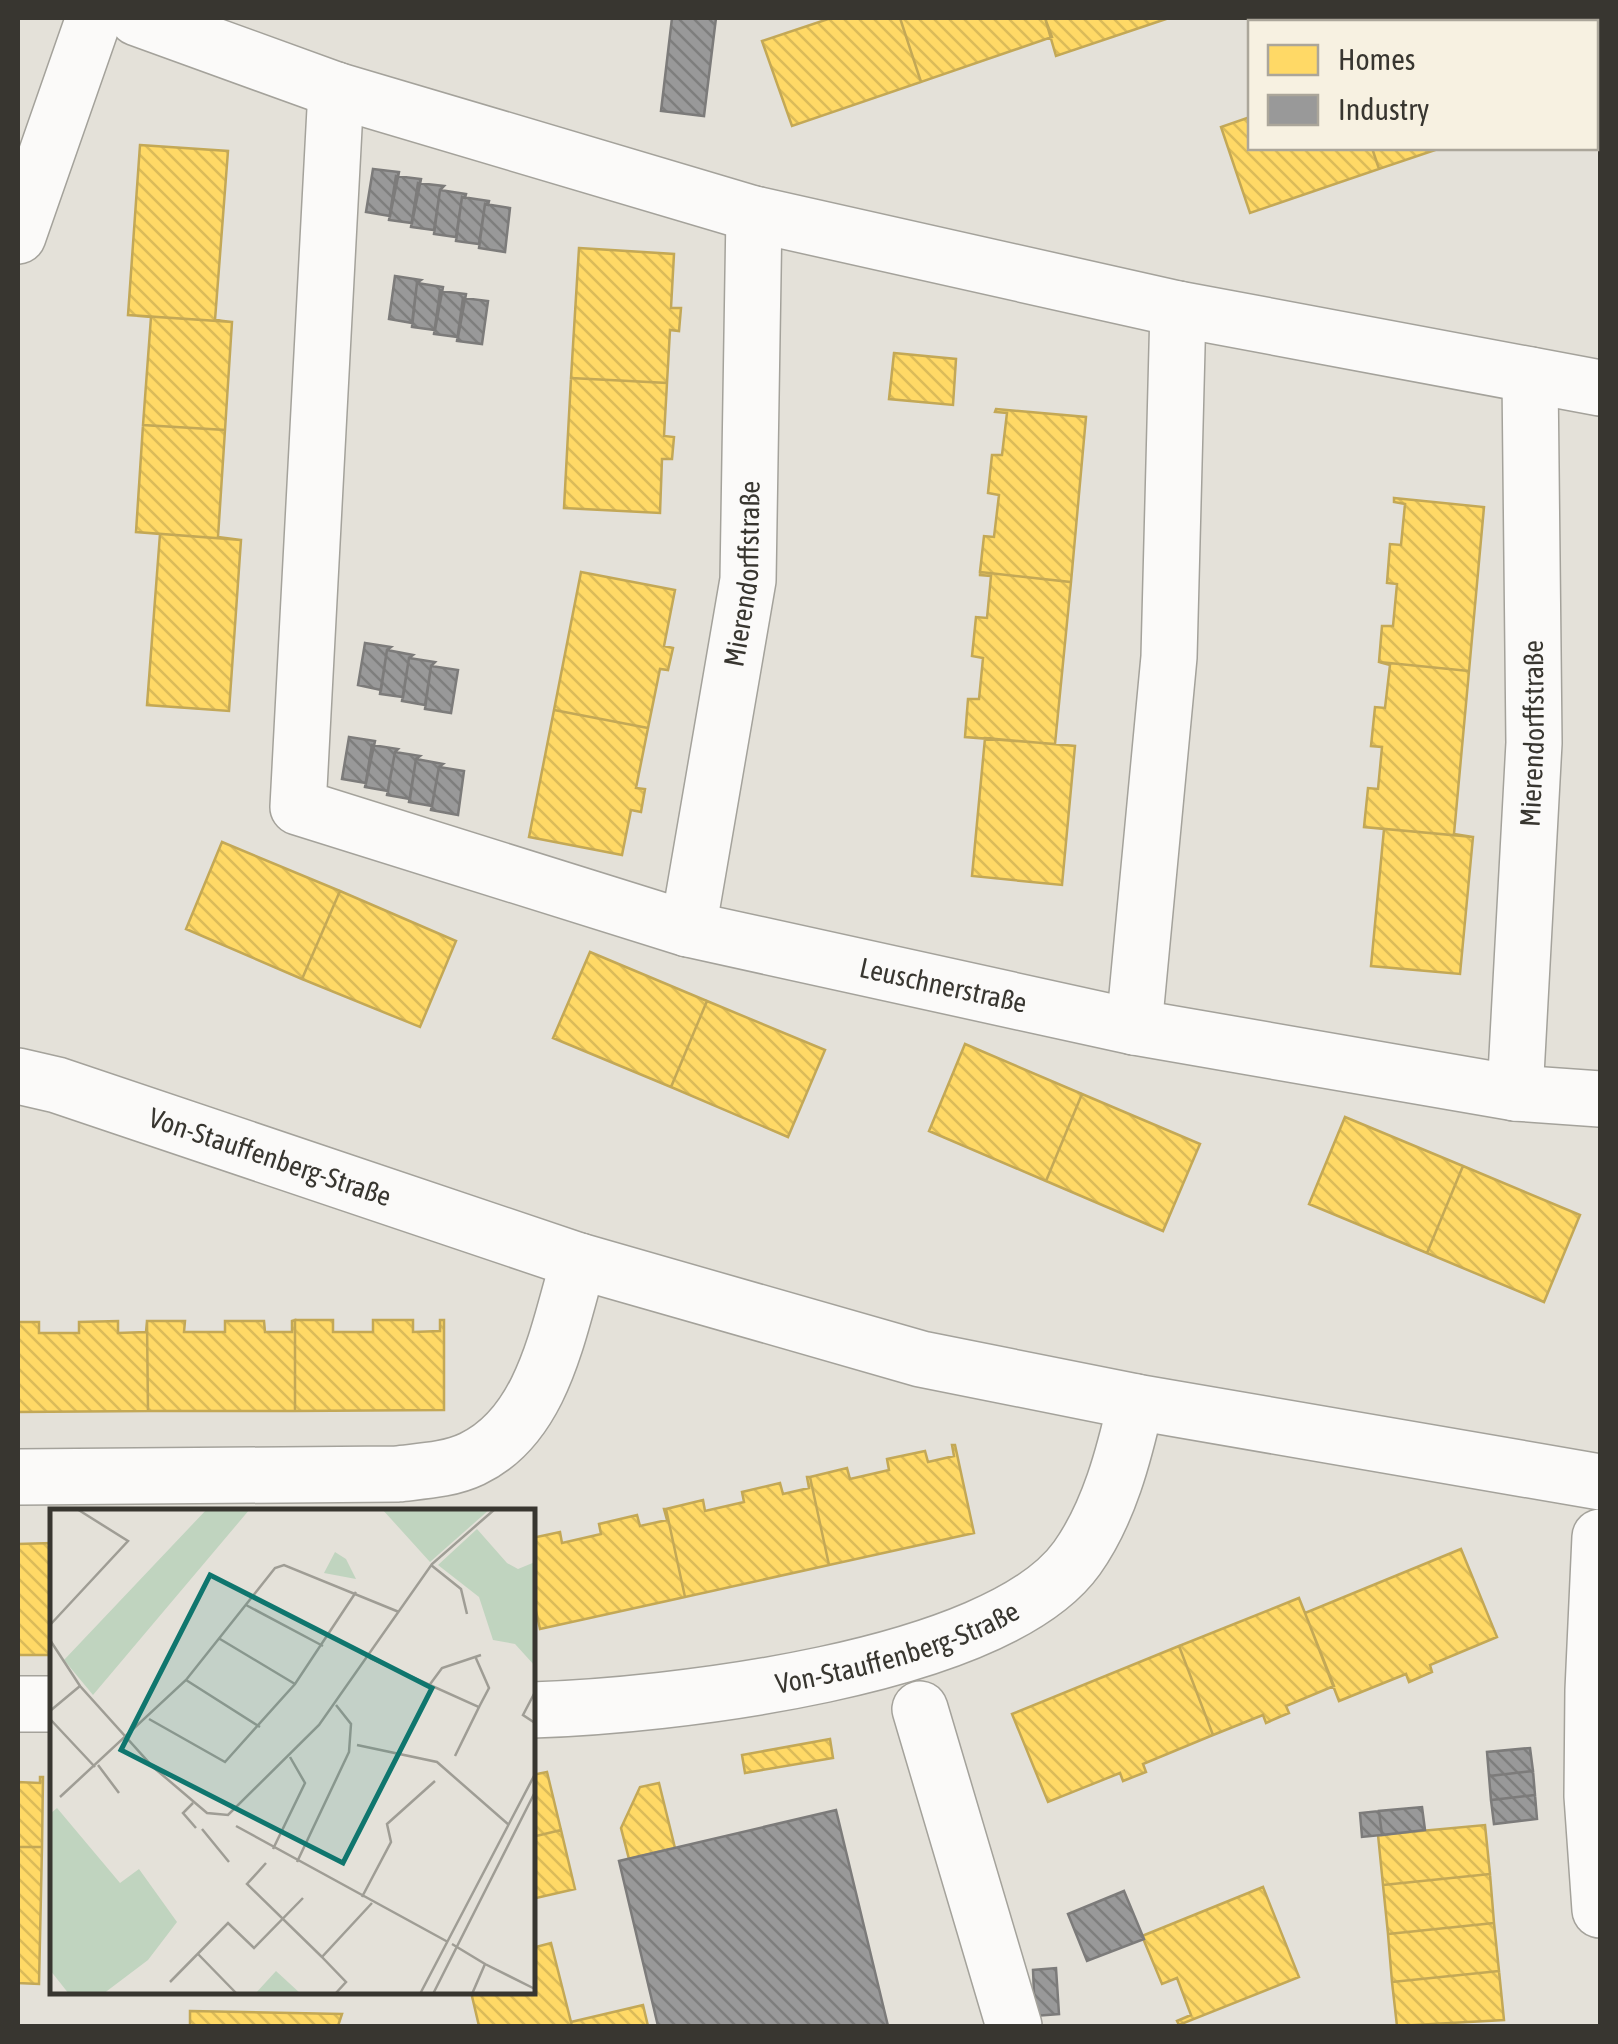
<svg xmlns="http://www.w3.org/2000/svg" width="1618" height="2044" font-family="'Asap Condensed',sans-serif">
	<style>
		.homes { fill: url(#homes-back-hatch); stroke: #c3a856; stroke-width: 2.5 }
		.industry { fill: url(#industry-back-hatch); stroke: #7c7b7a; stroke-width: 2.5 }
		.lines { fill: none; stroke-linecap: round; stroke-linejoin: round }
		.minor-casing { stroke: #a4a29b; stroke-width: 58 }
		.minor { stroke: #fbfaf9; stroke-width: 55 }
		.labels { text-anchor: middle; stroke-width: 10; stroke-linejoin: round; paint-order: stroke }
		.street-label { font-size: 28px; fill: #383630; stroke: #f7f1e1 }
		.inset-road { fill: none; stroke: #9f9d95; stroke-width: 2.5 }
		.view { fill: #0f766e; fill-opacity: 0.15; stroke: #0f766e; stroke-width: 5 }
		.inset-edge { fill: none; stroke: #383630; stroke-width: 5 }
	</style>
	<defs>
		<pattern id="homes-back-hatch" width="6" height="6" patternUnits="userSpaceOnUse" patternTransform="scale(2.5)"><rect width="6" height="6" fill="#ffd966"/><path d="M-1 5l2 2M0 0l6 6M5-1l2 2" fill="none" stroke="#dbbb59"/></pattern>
		<pattern id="industry-back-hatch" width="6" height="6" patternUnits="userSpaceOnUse" patternTransform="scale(2.5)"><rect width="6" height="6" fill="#999"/><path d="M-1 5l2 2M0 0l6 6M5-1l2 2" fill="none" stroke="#7e7e7d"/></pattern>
	</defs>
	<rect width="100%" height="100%" fill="#e4e1d9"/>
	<path class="homes" d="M831 18H900L921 82 792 126 762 41Z
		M900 18H1045L1052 37 921 82Z
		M1045 18H1169L1056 56Z
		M1597 20 1600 30V114L1596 116V22H1590Z
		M1250 117V148H1372L1379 169 1250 213 1221 127Z
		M140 145 228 151 215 320 232 322 128 315Z
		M1372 148H1441L1379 169Z
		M579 248 674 254 671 308H681L679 331 670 330 667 383 571 378Z
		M128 315 232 322 225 430 143 425 151 317Z
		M894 353 956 359 953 405 889 399Z
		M571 378 667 383 664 436 674 437 672 459H662L660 513 564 508Z
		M996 409 1086 417 1071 582 980 572 984 536 994 537 999 495 988 493 992 455H1002L1007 413 995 412Z
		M143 425 225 430 218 537 241 540 136 532Z
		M1394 498 1484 507 1469 671 1379 662 1382 626H1393L1397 584 1387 583 1390 544 1401 545 1405 504 1394 502Z
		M136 532 241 540 229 711 147 705 160 534Z
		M581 572 675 590 664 646 673 648 668 670 660 669 648 728 554 710Z
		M980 572 1071 582 1055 744 965 737 968 699H979L983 658 972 656 976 617 987 618 991 576 980 575Z
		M1379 662 1469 671 1454 834 1473 837 1364 827 1368 788 1378 789 1382 747 1371 746 1375 707 1385 708 1390 665Z
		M554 710 648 728 636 788 645 789 641 812 631 810 622 855 529 837Z
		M985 738 1075 746 1062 885 972 876Z
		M1364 827 1473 837 1460 974 1371 966 1384 829Z
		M222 842 340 891 302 979 186 929Z
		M340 891 456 941 420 1027 302 979Z
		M590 952 707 1001 671 1087 553 1038Z
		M707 1001 825 1050 788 1137 671 1087Z
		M965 1044 1082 1094 1046 1181 929 1131Z
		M1082 1094 1200 1144 1163 1231 1046 1181Z
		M1345 1117 1463 1166 1427 1253 1309 1204Z
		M1463 1166 1580 1215 1544 1302 1427 1253Z
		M295 1320H333V1332H373V1320H413V1332L440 1331V1320H444V1410L295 1411Z
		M295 1320V1411H148L147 1321H185L184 1332H225V1321H264L265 1332H292V1321Z
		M118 1321V1333L146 1332 147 1321 148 1411 18 1412V1322H39V1333H79V1322Z
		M952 1445H955L974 1533 829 1565 810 1477 847 1468 850 1479 889 1470 887 1459 925 1451 928 1462 954 1456Z
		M807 1477H810L829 1565 685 1597 666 1509 703 1500 705 1511 744 1502 742 1492 780 1483 783 1494 809 1488Z
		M664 1509H666L685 1597 540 1629 532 1593V1538L560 1532 562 1543 601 1534 599 1524 637 1515 640 1526 667 1520Z
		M52 1543V1655H18V1544Z
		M1461 1549 1497 1637 1430 1665 1432 1672 1409 1682 1406 1674 1339 1701 1305 1613Z
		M1299 1598 1334 1686 1286 1706 1289 1713 1277 1718 1266 1723 1263 1715 1213 1735 1179 1646Z
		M1179 1646 1213 1735 1143 1764 1146 1772 1123 1781 1120 1773 1048 1802 1012 1714Z
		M830 1739 833 1758 745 1773 742 1755Z
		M547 1772 561 1830 532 1837V1775Z
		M40 1777H43L42 1847H18V1782L40 1783Z
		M659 1783 675 1848 629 1859 621 1828 640 1787Z
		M1485 1825 1490 1874 1383 1885 1378 1835Z
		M561 1830 575 1889 532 1899V1837Z
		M18 1847H42L39 1984 18 1983Z
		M1490 1874 1494 1923 1388 1934 1383 1885Z
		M1263 1887 1299 1977 1179 2025 1177 2021 1191 2015 1177 1978 1162 1984 1142 1936Z
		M1494 1923 1499 1971 1392 1982 1388 1934Z
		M551 1943 572 2026H479L471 1992H532V1948Z
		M1499 1971 1504 2020 1397 2026 1392 1982Z
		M643 2005 648 2026H572L571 2022Z
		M190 2011 342 2014 338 2026H190Z"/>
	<path class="industry" d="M672 18H716L704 116 661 111Z
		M373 169 399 172 390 216 366 212Z
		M396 176 421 179 412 223 389 220Z
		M418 183 444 186 440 190 434 230 411 227Z
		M440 190 466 194 465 198 462 197 456 237 434 234Z
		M462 197 489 201 488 205 485 204 479 244 456 241Z
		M485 204 510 208 505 252 479 248Z
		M395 276 421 280 417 283 412 323 389 319Z
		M417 283 443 287 435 330 412 327Z
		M440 291 466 294 458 337 434 334Z
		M463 298 488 301 482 344 457 341Z
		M365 643 391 647 387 650 381 690 358 685Z
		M387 650 413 655 409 658 403 697 380 694Z
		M409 658 435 662 431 666 425 705 402 701Z
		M431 666 458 670 451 713 425 709Z
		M349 737 375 741 366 783 342 779Z
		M372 745 398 749 395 752 388 791 365 787Z
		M395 752 420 756 416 759 410 799 387 795Z
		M416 759 443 764 439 767 432 806 409 802Z
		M439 767 464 771 458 815 431 810Z
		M1530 1748 1533 1771 1489 1776 1487 1752Z
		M1533 1771 1535 1795 1491 1800 1489 1776Z
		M1535 1795 1537 1819 1494 1824 1491 1800Z
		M1422 1807 1425 1830 1382 1835 1379 1811Z
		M836 1810 888 2026H658L619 1861Z
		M1379 1811 1382 1835 1362 1837 1360 1813Z
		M1124 1891 1144 1939 1087 1961 1068 1914Z
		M1056 1968 1059 2014 1035 2016 1033 1970Z"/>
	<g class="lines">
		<g class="minor-casing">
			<g id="minor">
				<path d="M137 18 336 90 754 214 1178 309 1600 388"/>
				<path id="s1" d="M336 90 298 807 688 929 1134 1027 1515 1093 1600 1099"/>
				<path d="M18 236 94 18"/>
				<path id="s2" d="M688 929 748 580 754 214"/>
				<path d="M1134 1027 1169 657 1178 309"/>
				<path id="s3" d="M18 1076 57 1085 579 1261 921 1359 1136 1402 1600 1482"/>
				<path id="s4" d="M1515 1093 1534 743 1530 375"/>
				<path d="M18 1477 397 1474C422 1471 449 1470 472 1459 544 1425 558 1329 579 1261"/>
				<path d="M1600 1537 1593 1690 1592 1796 1600 1910"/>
				<path d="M18 1704H52"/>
				<path d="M920 1709 1014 2026"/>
				<path id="s5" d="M532 1710C664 1706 997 1670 1077 1558 1109 1513 1124 1455 1136 1402"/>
			</g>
		</g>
		<use href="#minor" class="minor"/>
	</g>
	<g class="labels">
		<g class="street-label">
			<text dy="10" stroke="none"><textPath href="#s2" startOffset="360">Mierendorffstraße</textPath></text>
			<text dy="10" stroke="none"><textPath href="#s4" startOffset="360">Mierendorffstraße</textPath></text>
			<text dy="10" stroke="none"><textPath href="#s1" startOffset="1388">Leuschnerstraße</textPath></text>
			<text dy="10" stroke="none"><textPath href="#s3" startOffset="265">Von-Stauffenberg-Straße</textPath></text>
			<text dy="10" stroke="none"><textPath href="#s5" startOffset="372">Von-Stauffenberg-Straße</textPath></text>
		</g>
	</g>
	<g transform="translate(50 1509)">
		<rect width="485" height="485" fill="#e4e1d9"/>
		<path d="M157 0H200L43 186 14 151ZM332 0H440L380 53ZM427 20 457 54 468 60 485 53V157L465 135 443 131 429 88 388 56ZM285 43 296 50 306 70 274 64Z" fill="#c0d4bf"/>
		<path d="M7 299 70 374 89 360 127 413 98 451 53 485H19L0 461V305ZM226 462 251 485H205Z" fill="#c0d4bf"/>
		<path class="inset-road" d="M381 56 411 80 417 105M196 96 273 137M0 116 78 32 27 0M170 130 245 175M0 131 30 177 103 258 157 304 178 306 269 216 382 55 445 0M425 147 439 179 429 198M320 149 429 198 405 247M136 171 210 218M378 178 392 159 431 146M485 183 473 206 485 214M0 202 30 177M0 210 45 258M99 210 175 253 245 175 306 83M307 236 387 253 459 316M48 256 69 284M10 288 136 171 225 59 234 56 349 103M143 294 133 304 146 319M186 317 398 433M152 320 179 353M223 340 255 274 240 248M247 353 299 243 301 215 286 196M216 354 197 375 272 448M312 388 341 333 337 315 385 272M402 435 435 455 422 485M148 445 187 485M435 455 485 480M120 473 178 414 204 439 253 389M285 485 296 473 272 448 322 394M370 485 485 265M383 485 485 283"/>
		<path class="view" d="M160 66 382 179 293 354 71 241Z"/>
		<rect width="485" height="485" class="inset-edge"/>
	</g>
	<rect width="1618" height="2044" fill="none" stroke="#383630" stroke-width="40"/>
	<rect x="1248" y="20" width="350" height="130" fill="#f7f1e1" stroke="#aba69a" stroke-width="2.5"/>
	<rect x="1268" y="45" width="50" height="30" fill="#ffd966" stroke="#aba69a" stroke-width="2.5"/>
	<text x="1338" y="70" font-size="30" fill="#383630">Homes</text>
	<rect x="1268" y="95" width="50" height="30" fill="#999999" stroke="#aba69a" stroke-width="2.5"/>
	<text x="1338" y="120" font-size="30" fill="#383630">Industry</text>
</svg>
